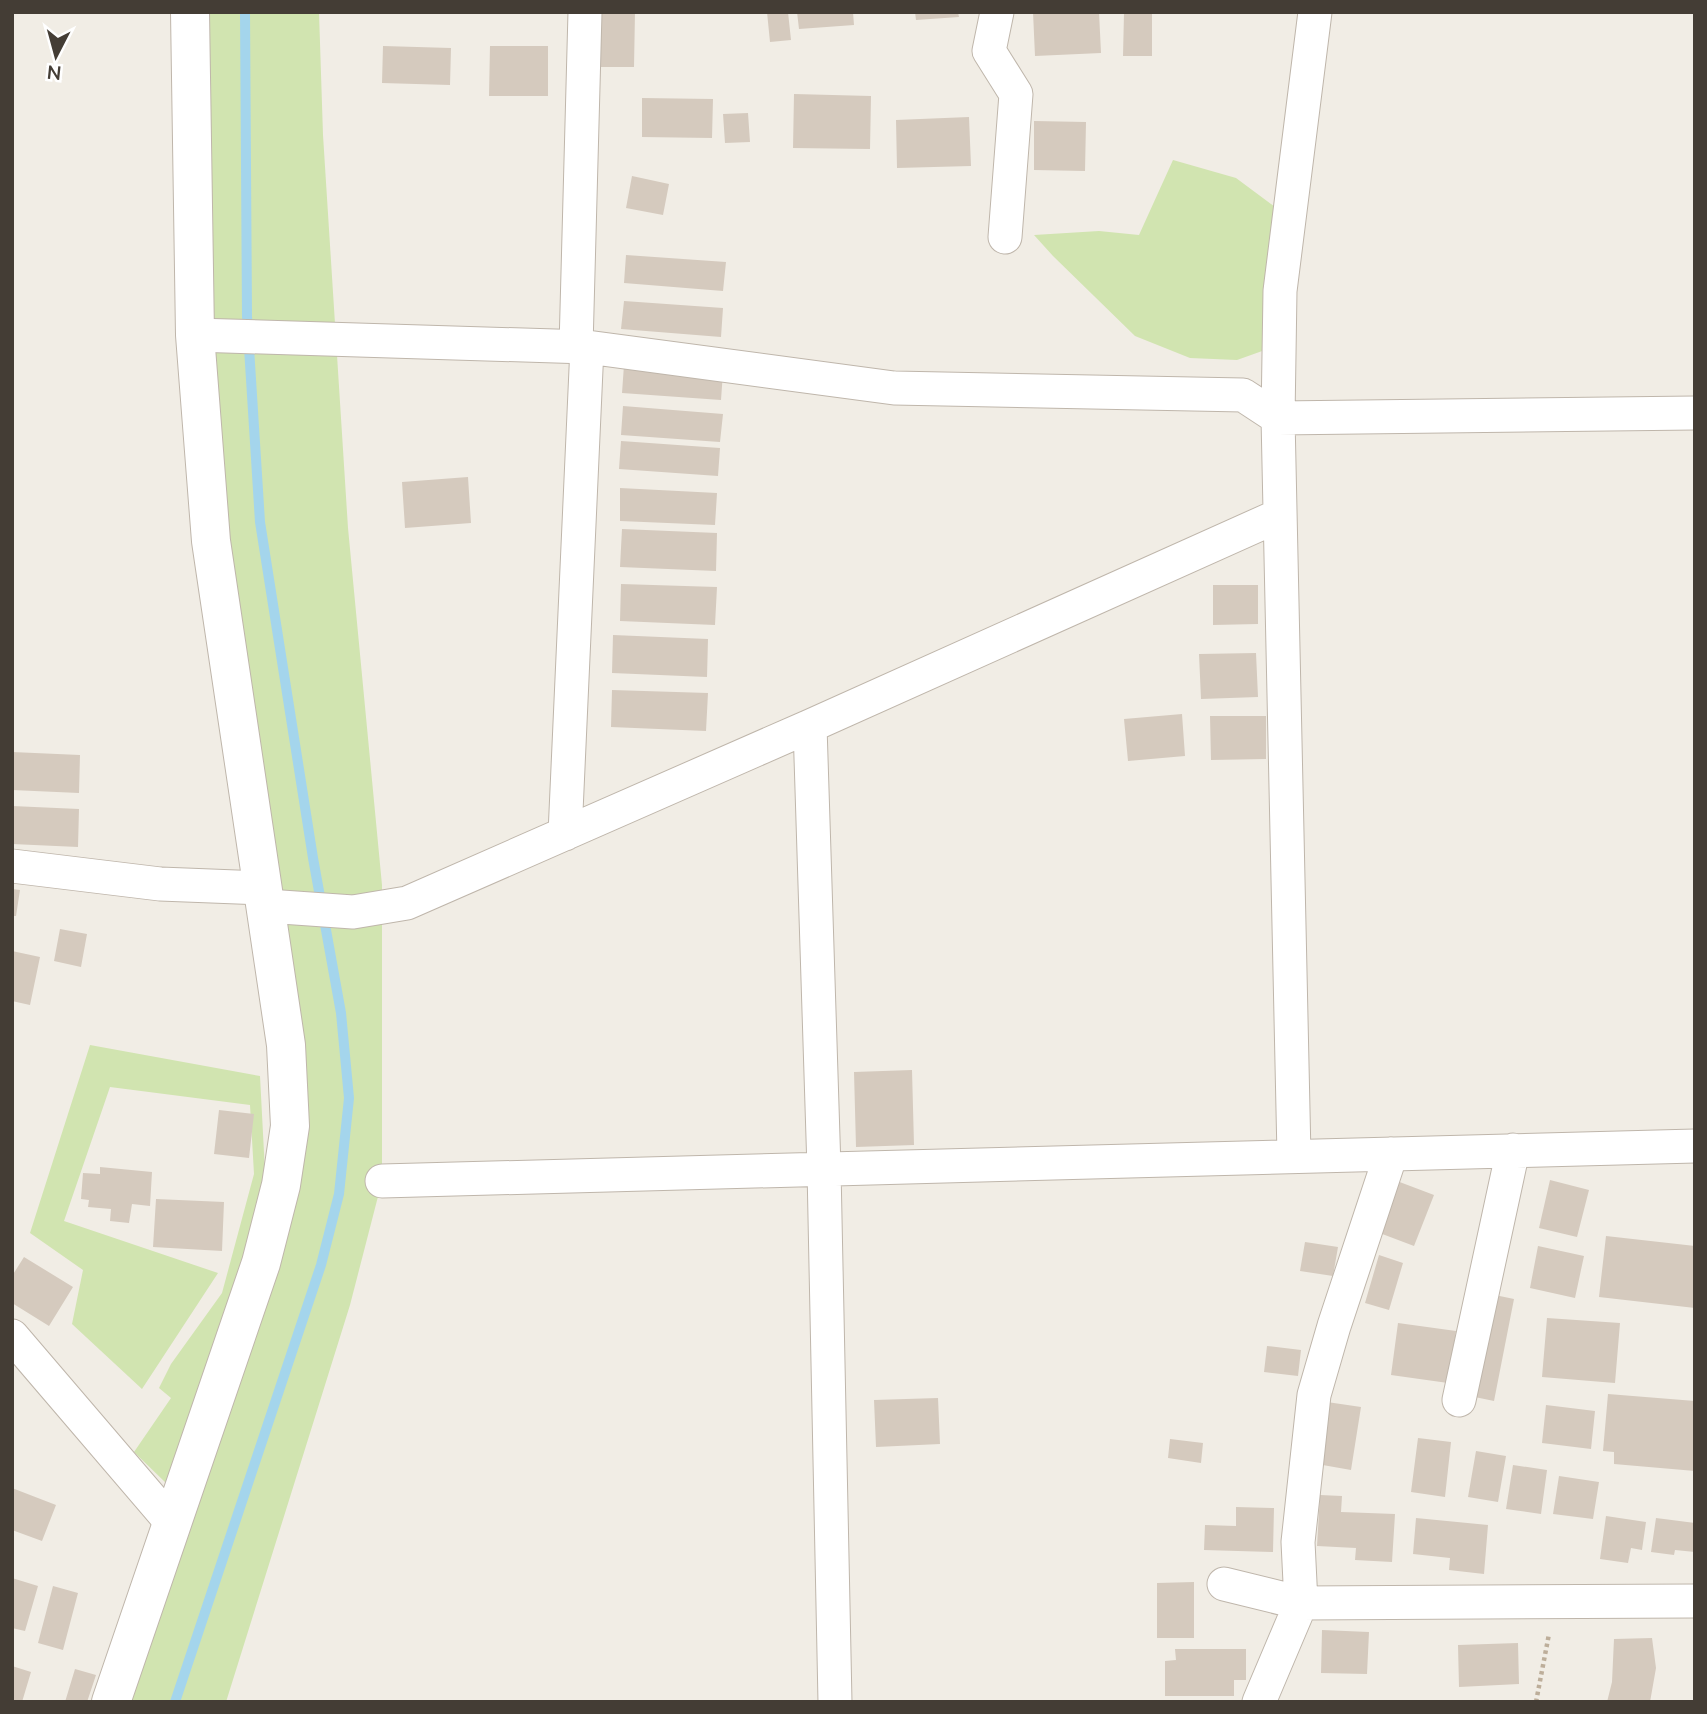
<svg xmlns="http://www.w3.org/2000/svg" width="1707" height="1714" font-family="Mulish,sans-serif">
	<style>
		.green { fill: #d1e4b0 }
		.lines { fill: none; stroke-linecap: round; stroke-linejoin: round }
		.stream { stroke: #a4d5ec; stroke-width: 10 }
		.building { fill: #d5cabe }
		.minor-casing { stroke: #bfb6ab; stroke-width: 35 }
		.tertiary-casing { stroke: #bfb6ab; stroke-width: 40 }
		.path { stroke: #bdae9a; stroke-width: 4.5; stroke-dasharray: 3.5 3.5; stroke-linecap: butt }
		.minor { stroke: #fff; stroke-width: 33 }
		.tertiary { stroke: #fff; stroke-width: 38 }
	</style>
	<rect width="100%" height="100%" fill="#f1ede5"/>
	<path class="green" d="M195 12H319L323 135 348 528 382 885V1181L350 1305 226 1702H112L167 1484 134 1452 171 1398 159 1388 171 1364 222 1293 254 1174 250 1105 110 1087 64 1221 218 1273 142 1389 72 1324 83 1270 30 1233 90 1045 260 1076 265 1172 289 1109 215 432Z
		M1173 160 1236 178 1290 218 1279 345 1237 360 1190 358 1135 336 1053 256 1034 235 1099 231 1139 235Z"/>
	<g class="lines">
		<path class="stream" d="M175 1702 321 1265 339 1194 349 1098 341 1013 313 858 260 522 247 316 245 12"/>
	</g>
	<path class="building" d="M599 12H635L634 67H598Z
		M767 12H788L791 40 770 42Z
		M797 12H853L854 25 799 29Z
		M915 12H958L959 17 916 20Z
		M1033 12H1099L1101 53 1035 56Z
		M1124 13H1152V56H1123Z
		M383 46 451 48 450 85 382 83Z
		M490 46H548V96H489Z
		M794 94 871 96 870 149 793 148Z
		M642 98 713 99 712 138 642 137Z
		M748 113 750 142 725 143 723 114Z
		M969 117 971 166 897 168 896 120Z
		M1034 121 1086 122 1085 171 1034 170Z
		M632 176 669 184 663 215 626 208Z
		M626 255 726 262 723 291 624 283Z
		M624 301 723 308 721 337 621 329Z
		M624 365 723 372 721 400 622 393Z
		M623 406 723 414 720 442 621 435Z
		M621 441 720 448 718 476 619 469Z
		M468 477 471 523 405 528 402 482Z
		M620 488 717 493 715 525 620 521Z
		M622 529 717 533 716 571 620 567Z
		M621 584 717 587 715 625 620 621Z
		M1213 585H1258V624L1213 625Z
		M613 635 708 639 707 677 612 673Z
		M1256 653 1258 697 1201 699 1199 654Z
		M612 690 708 693 706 731 611 727Z
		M1182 714 1185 756 1128 761 1124 719Z
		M1210 716H1266V759L1211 760Z
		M12 752 80 755 79 793 12 790Z
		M12 806 79 809 78 847 12 844Z
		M12 889 20 890 16 916H12Z
		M60 929 87 934 81 967 54 961Z
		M12 951 40 957 30 1005 12 1001Z
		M912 1070 914 1145 856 1147 854 1072Z
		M219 1110 254 1114 249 1158 214 1154Z
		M100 1167 152 1172 150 1206 132 1204 129 1223 110 1221 111 1209 88 1207 89 1200 81 1199 83 1173 100 1174Z
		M1550 1180 1589 1190 1577 1237 1539 1228Z
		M1397 1181 1434 1195 1414 1246 1377 1232Z
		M156 1199 224 1202 222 1251 153 1247Z
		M1606 1236 1695 1246V1308L1599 1297Z
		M1305 1242 1338 1247 1333 1276 1300 1271Z
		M1538 1246 1584 1256 1575 1298 1530 1288Z
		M1379 1255 1403 1263 1389 1310 1365 1303Z
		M24 1257 73 1287 49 1326 12 1303V1276Z
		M1490 1294 1514 1299 1494 1401 1470 1396Z
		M1547 1318 1620 1323 1615 1383 1542 1377Z
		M1398 1323 1456 1331 1448 1383 1391 1375Z
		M1267 1346 1301 1350 1298 1376 1264 1372Z
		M1608 1394 1695 1401V1471L1614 1464V1452L1603 1451Z
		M938 1398 940 1444 876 1447 874 1400Z
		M1327 1402 1361 1407 1351 1470 1317 1464Z
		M1546 1405 1595 1411 1591 1449 1542 1443Z
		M1418 1438 1451 1442 1445 1497 1411 1492Z
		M1170 1439 1203 1443 1201 1463 1168 1458Z
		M1476 1451 1506 1456 1498 1502 1468 1497Z
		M1513 1465 1547 1470 1541 1514 1506 1509Z
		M1559 1476 1599 1482 1593 1519 1553 1514Z
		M12 1488 56 1505 42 1541 12 1530Z
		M1320 1495 1342 1496 1341 1512 1395 1514 1392 1562 1355 1560 1356 1548 1317 1546Z
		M1236 1507 1274 1508 1273 1552 1204 1550 1205 1525 1236 1526Z
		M1606 1516 1646 1522 1642 1550 1631 1548 1628 1563 1600 1559Z
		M1416 1518 1488 1525 1484 1574 1449 1570 1450 1558 1413 1554Z
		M1656 1518 1695 1523V1552L1675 1550 1674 1555 1651 1552Z
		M12 1578 38 1586 25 1631 12 1628Z
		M1194 1582V1638H1157V1583Z
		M53 1586 78 1593 63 1650 38 1643Z
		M1322 1630 1369 1632 1367 1674 1321 1673Z
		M1652 1638 1656 1668 1650 1702H1607L1612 1682 1614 1639Z
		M1518 1643 1519 1684 1459 1687 1458 1645Z
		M1175 1649H1246V1680H1234V1696H1165V1661L1176 1660Z
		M12 1666 31 1672 22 1702H12Z
		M75 1669 96 1675 87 1702H65Z"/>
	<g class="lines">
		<g class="minor-casing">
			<path id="minor" d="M997 12 989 51 1016 94 1005 237
				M195 335 587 347 894 388 1243 395 1278 418 1695 413
				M576 347 585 12
				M810 726 824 1169 835 1702
				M565 834 587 347
				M12 866 160 884 264 888
				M267 906 353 912 407 903 810 726 1280 515
				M1294 1156 1278 418 1280 291 1315 12
				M382 1181 1695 1146
				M12 1336 172 1523
				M1459 1400 1513 1150
				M1224 1584 1301 1603 1298 1542 1314 1395 1334 1326 1391 1154
				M1259 1702 1301 1603 1695 1601"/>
		</g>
		<g class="tertiary-casing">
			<path id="tertiary" d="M111 1702 261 1263 281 1185 290 1126 286 1045 211 541 195 335 190 12"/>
		</g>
		<path class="path" d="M1536 1702 1549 1634"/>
		<use href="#minor" class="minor"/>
		<use href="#tertiary" class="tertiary"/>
	</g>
	<rect width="1707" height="1714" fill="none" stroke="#443d35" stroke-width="28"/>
	<g transform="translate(56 56) rotate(186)" stroke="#ffffff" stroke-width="5" paint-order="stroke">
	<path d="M0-5L12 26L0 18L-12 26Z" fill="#443d35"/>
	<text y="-10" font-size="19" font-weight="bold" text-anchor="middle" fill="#443d35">N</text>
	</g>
</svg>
